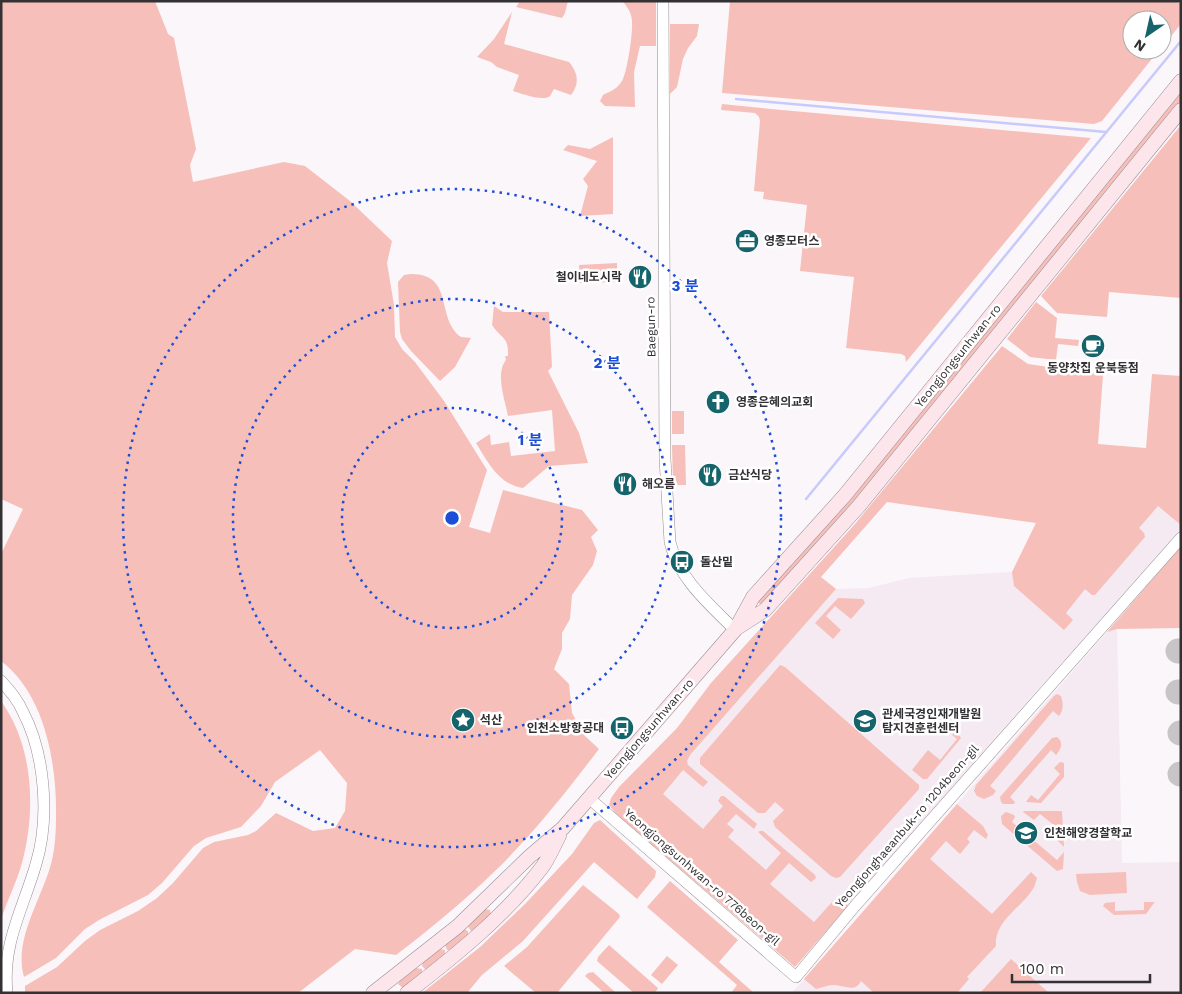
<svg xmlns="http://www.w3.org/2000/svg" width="1182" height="994" font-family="'Work Sans','Noto Sans KR',sans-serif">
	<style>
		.built { fill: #f5e9f2 }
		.green { fill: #f6bfb9 }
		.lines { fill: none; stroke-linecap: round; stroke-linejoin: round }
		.stream { stroke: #c7cafb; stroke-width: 2.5 }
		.taxiway { stroke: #c8c4c7; stroke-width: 25 }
		.tertiary-casing { stroke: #928d91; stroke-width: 12 }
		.secondary-casing { stroke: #928d91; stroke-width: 15 }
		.tertiary { stroke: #fff; stroke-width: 11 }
		.secondary { stroke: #fde5ec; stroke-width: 14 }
		.ring { fill: none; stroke: #1d4ed8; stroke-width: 2.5; stroke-dasharray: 2.5 5 }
		.labels { text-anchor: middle; stroke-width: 5; stroke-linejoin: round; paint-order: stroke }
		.poi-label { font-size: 12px; font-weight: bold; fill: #333133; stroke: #fff; text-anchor: start }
		.street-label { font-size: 12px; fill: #333133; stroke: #fff }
		.centre { fill: #1d4ed8; stroke: #fff; stroke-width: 2.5 }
		.ring-label { font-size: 15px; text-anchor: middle; font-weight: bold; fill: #1d4ed8; stroke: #fff; stroke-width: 5; stroke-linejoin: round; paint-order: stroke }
	</style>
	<rect width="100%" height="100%" fill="#fbf6fa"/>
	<path class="built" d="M1181 467V531L1040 687 816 943 650 800 836 589 869 588 909 578 1012 572 1041 515Z
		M1117 629 1122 863 1181 862V993H792L1107 632Z"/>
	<path class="green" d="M1 1H155L168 34 174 38 196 149 190 165 193 182 284 162 305 166 350 201 392 241 387 263 394 305 395 337 402 349 415 362 444 401 487 470 469 527 490 533 503 490 582 510 598 530 591 537 597 551 593 565 572 595 570 619 562 633V649L554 669 569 684 572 713 585 736 599 749C567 791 533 834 495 871 464 901 430 929 396 955L355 949 298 993H25V986L57 967 85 941 100 930 138 911 157 898 173 883 203 848 214 842 248 835 256 831 276 813 313 831 335 828 345 811 347 783 320 750 275 782 261 806 241 827 206 838 194 846 162 883 148 895 99 920 85 929 56 958 24 977C13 938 43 898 52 860 55 847 56 832 56 818 57 766 46 695 1 661V554L23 509 1 499Z
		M520 1H568L565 13 562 18 516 7Z
		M622 1H656V46H640L634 72 635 107 605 106 600 101 603 95C611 91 617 89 622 81 627 73 633 33 632 22 632 14 628 7 622 1Z
		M730 1H1168L1181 3V24L1162 47V20H1132V50H1159L1102 121 1094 124 722 93Z
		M512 12 504 44 569 62C578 73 580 83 571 95L554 89C553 90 551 95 550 96 543 102 520 93 513 91L519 75 497 67 491 62 477 57 494 39Z
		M670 24H699L697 36 688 48 683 59 677 87 670 94Z
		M1181 87V103L862 496 763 605 758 603 757 601Z
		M722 104 771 109 1091 138 906 362 905 356 901 354 846 348 854 277 800 271 807 205 763 199 764 192 754 191 760 121 759 117 755 113 721 110Z
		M1181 125V298L1109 292 1107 317 1057 313 1041 296Z
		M613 137V214L580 216 588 186 583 179 597 161 563 150 568 145 590 149Z
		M617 263V282L580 283 579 265Z
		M411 274C455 274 435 318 461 337L471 338 455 367 440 381 411 351 402 339 400 332 398 282 404 275Z
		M1036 302 1057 318 1055 338 1079 340 1078 346 1058 344 1056 360 1030 357 1007 339Z
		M494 306 503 312H549L552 367 548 371 579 433 588 463 549 466 523 488C499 485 487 461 476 443L490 434 491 445 509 442 511 456 555 451 552 410 508 416C505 400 495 374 506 360L505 356H508C509 336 501 339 492 325Z
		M1002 346 1028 364 1103 375 1098 444 1146 448 1152 374 1181 376V525L1158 506 1139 528 1144 533 1145 537 1095 595H1092L1085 589 1066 613 1073 620 1064 630 1014 586 1012 572 1036 523 887 502 821 577 836 589 690 755 687 761 688 765 708 782 703 787 683 770 663 794 703 829 723 806 718 801 721 796H724L757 824 754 829 736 814 727 824 734 830 728 837 766 870 781 853 758 832 760 831H763L815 875 816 878 811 882 789 863 770 884 814 922 833 901 840 899 844 901 848 906 795 967 617 815 609 805 611 798 619 787 677 728 711 683 855 524Z
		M672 411H684V434H672Z
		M672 445H685L686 485H673Z
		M1181 546V628L1117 629 1107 632Z
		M838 598 863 599 865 603 851 619 835 606 826 616 841 630 833 639 815 623Z
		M780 665 785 667 919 785V789L840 877 836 878 831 876 775 827 773 821 784 810 775 802 765 813H758L700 764V758Z
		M1057 694 1061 696C1063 702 1064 710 1059 716L1053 711 990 786 996 791 993 795 984 799 977 796 974 791 976 785 1054 696Z
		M1 701C33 745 36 808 23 859 18 880 7 900 1 920Z
		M955 732H957L961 738 927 779H923L912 770 928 750 940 760 957 739 952 735Z
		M1057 737C1064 742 1061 749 1056 755L1051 750 1010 797 1015 802 1014 804H1003L1001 802 1000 797 1052 738Z
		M1060 762 1064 763V777L1041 803 1026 802 1031 795 1038 800 1060 774 1054 768Z
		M957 804 983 826 988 835 986 839 974 830 967 839 970 842 960 854 946 841 930 859 992 914 1031 872 1037 878C1036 881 1035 886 1033 889 1021 908 994 921 996 946L967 977 969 979 957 993H874L861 981C855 994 843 984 833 985 828 985 821 988 816 989L804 979Z
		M1024 811H1061L1062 812 1064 847 1054 837 1060 830 1040 814 1034 820 1023 812Z
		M1006 812 1014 815 1015 817 1012 822 1057 860 1064 852 1063 869 1057 871 1002 824 1001 816Z
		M600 820 656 871 655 877 637 899 594 862 523 941 482 975 467 993H422L480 947 525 904 572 854 594 823Z
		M1126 872 1127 893 1090 895 1080 891 1077 882 1076 874Z
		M670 881 738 940 719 962 754 993H731L737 985 647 907Z
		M583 885 619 914 620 917 557 993H536L504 966 527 947Z
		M1115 902V911L1144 910V902H1154V903L1146 914 1114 915 1103 906 1105 903Z
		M485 909 490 910 491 915 472 931 470 930 468 926Z
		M463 929 468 931V935L451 950H447L445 945Z
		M609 945 658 988 655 993H634L597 961 598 957Z
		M440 949 445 950V955L426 970 422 966 423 962Z
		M667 956 678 965 662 984 651 975Z
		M1011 959 1049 993H980Z
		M416 968 422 969V973L403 988 398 984 400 981Z
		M593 972 616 993H604L585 976 588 973Z"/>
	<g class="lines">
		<path class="stream" d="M736 99 1106 132
			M806 499 1181 41"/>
		<path class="taxiway" d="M1178 651H1181
			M1178 692H1181
			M1180 733H1181
			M1180 774H1181"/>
		<g class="tertiary-casing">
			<path id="tertiary" d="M663 1 665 459 670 542C678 578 710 605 735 630
				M1 681C10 691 18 700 23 712 45 754 50 818 36 864 23 909 2 943 7 993
				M590 799 796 977 855 906 1181 538"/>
		</g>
		<g class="secondary-casing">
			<path id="secondary" d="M737 628 765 610 859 506 1181 110
				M373 993 458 926 529 857 563 828 735 630 753 597 845 495 1181 81
				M407 993C455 956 506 915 543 866 549 857 554 846 559 836"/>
		</g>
		<use href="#tertiary" class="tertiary"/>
		<use href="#secondary" class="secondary"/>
	</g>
	<g class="ring">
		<circle cx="452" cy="518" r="110"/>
		<circle cx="452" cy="518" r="219"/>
		<circle cx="452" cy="518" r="329"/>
	</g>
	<defs>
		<g id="office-disc" transform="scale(1.25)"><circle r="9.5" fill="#16646b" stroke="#fff"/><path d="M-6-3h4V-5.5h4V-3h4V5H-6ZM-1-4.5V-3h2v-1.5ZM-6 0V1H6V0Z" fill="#fff"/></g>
		<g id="restaurant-disc" transform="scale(1.25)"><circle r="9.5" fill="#16646b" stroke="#fff"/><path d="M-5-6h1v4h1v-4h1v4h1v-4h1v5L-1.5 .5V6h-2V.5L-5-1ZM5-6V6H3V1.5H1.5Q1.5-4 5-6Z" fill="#fff"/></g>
		<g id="cafe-disc" transform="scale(1.25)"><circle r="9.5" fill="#16646b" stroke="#fff"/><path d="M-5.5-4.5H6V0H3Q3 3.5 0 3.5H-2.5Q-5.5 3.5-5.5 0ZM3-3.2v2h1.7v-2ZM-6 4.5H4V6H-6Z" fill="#fff"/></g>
		<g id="church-disc" transform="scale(1.25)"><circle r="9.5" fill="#16646b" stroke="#fff"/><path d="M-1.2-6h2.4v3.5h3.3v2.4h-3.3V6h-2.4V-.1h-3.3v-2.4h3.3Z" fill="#fff"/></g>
		<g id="bus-disc" transform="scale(1.25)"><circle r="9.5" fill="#16646b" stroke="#fff"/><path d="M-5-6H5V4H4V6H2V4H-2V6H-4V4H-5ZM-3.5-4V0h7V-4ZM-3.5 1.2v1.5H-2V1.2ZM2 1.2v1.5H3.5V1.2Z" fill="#fff"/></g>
		<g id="sight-disc" transform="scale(1.25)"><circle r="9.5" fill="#16646b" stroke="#fff"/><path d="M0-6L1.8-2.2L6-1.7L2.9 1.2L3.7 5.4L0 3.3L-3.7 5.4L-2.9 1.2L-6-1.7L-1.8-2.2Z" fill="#fff"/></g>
		<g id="university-disc" transform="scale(1.25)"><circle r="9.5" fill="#16646b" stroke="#fff"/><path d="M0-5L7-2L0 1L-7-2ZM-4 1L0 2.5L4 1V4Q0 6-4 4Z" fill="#fff"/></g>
	</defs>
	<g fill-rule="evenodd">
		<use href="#office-disc" x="747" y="241"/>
		<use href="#restaurant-disc" x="640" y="277"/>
		<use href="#cafe-disc" x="1093" y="346"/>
		<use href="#church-disc" x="718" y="402"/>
		<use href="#restaurant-disc" x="710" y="475"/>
		<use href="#restaurant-disc" x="625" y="484"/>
		<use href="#bus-disc" x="682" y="562"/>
		<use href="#sight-disc" x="463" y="720"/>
		<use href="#university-disc" x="865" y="721"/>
		<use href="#bus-disc" x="622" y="728"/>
		<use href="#university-disc" x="1026" y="833"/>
	</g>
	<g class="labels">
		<g class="poi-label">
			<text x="764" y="245">영종모터스</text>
			<text x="622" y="281" text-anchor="end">철이네도시락</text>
			<text x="1093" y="372" text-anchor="middle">동양찻집 운북동점</text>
			<text x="736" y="406">영종은혜의교회</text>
			<text x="728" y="479">금산식당</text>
			<text x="642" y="488">해오름</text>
			<text x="700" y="566">돌산밑</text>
			<text x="882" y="718">관세국경인재개발원<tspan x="882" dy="14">탐지견훈련센터</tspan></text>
			<text x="480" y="724">석산</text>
			<text x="604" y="732" text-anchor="end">인천소방항공대</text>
			<text x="1044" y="837">인천해양경찰학교</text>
		</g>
		<g class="street-label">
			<text transform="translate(651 327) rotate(-91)" y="4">Baegun-ro</text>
			<text transform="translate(958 356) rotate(-51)" y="4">Yeongjongsunhwan-ro</text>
			<text transform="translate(649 729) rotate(-49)" y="4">Yeongjongsunhwan-ro</text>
			<text transform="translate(907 826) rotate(-49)" y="4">Yeongjonghaeanbuk-ro 1204beon-gil</text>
			<text transform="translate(702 877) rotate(41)" y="4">Yeongjongsunhwan-ro 776beon-gil</text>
		</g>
	</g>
	<circle cx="452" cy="518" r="8" class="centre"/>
	<g class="ring-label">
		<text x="685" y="291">3 분</text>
		<text x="607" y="368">2 분</text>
		<text x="530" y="445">1 분</text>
	</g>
	<rect width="1182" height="994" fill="none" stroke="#333133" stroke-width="5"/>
	<g transform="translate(1147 35) rotate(214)"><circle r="24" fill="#ffffff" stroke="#adadad"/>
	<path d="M0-4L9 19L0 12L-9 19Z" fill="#16646b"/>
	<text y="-8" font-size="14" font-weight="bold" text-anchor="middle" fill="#333133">N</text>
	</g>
	<path d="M1012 974v8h138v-8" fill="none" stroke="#333133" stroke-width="2.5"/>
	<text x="1020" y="974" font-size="15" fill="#333133" stroke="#ffffff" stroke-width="4" paint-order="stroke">100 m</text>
</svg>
